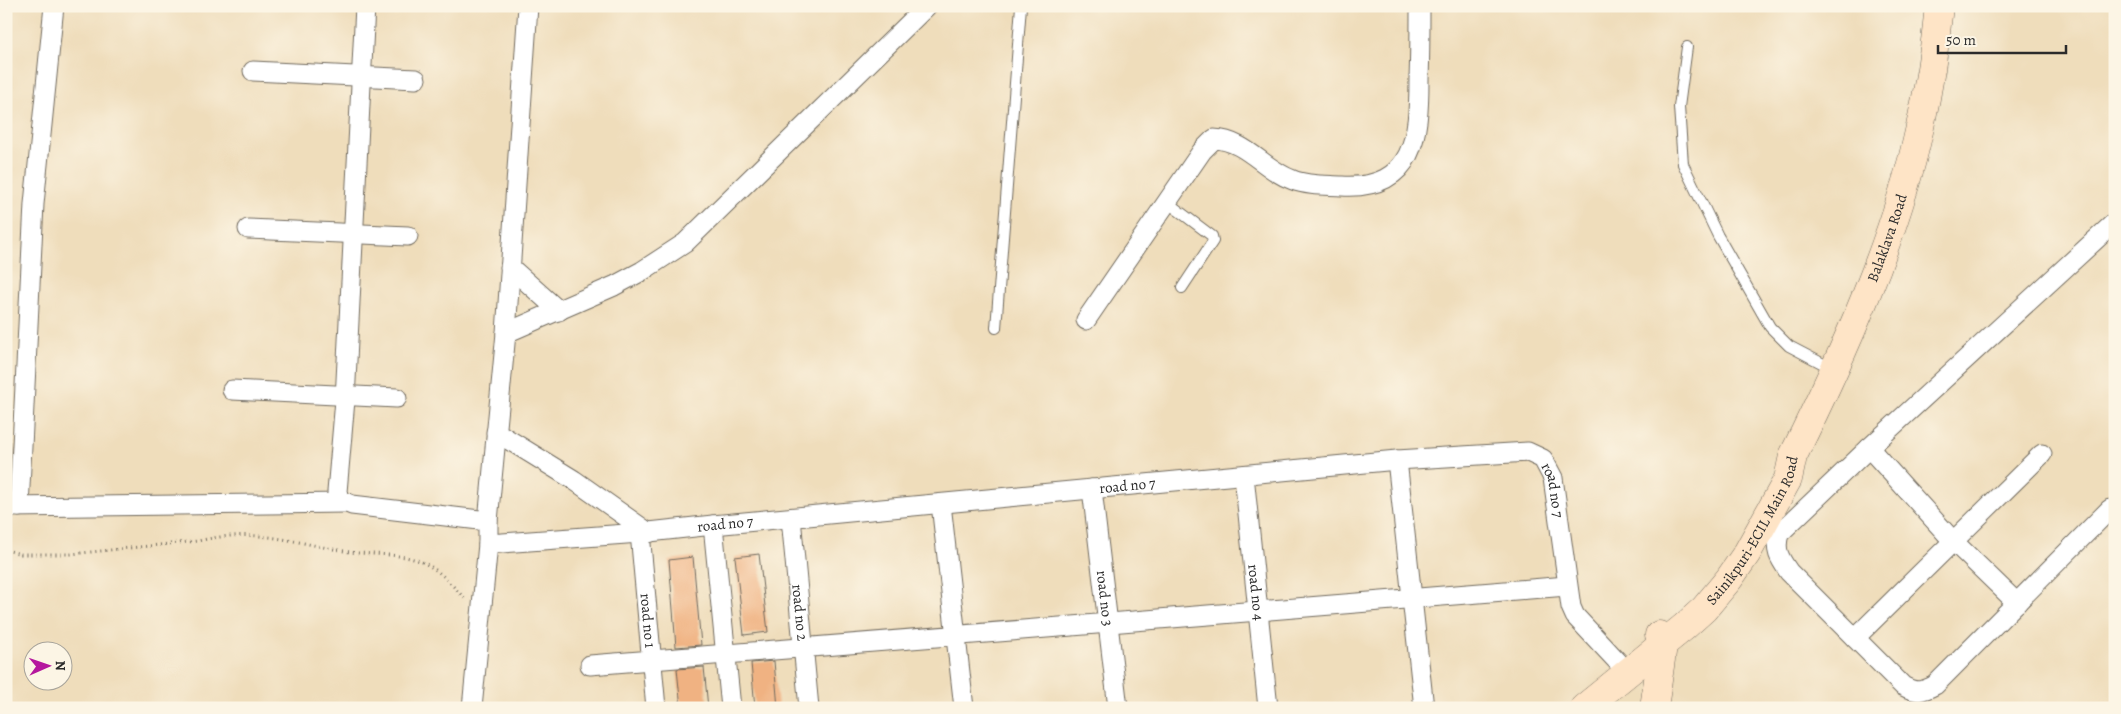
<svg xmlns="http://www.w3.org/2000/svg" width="2121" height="714" font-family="Alegreya,serif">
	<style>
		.building { fill: #f0b282 }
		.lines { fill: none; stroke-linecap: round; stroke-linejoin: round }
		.lane-casing { stroke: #70695d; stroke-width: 12 }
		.street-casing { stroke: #70695d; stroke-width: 21 }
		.secondary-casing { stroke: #70695d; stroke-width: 29 }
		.path { stroke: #70695d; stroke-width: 3; stroke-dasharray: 1 4; stroke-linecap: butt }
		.lane { stroke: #fff; stroke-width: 10 }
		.street { stroke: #fff; stroke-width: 19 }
		.secondary { stroke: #fee4c6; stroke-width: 28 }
		.labels { text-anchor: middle; stroke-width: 4; stroke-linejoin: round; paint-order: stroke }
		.street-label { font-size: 15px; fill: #2b2b2b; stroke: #fcf5e5 }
	</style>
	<rect width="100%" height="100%" fill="#fcf5e5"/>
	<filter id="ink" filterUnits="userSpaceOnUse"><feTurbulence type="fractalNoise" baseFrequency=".02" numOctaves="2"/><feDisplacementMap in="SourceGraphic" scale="10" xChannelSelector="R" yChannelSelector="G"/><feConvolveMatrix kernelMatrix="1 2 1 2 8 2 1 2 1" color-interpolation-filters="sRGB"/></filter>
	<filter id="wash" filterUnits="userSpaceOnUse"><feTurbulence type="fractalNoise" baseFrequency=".0096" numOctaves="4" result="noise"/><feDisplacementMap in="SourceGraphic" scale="20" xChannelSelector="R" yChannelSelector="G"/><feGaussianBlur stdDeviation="1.12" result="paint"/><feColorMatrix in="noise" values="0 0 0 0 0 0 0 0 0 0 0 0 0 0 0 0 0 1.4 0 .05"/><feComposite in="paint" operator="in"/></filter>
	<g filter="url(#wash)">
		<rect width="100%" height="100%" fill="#efddbb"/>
		<g id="blocks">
			<path class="building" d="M759 554 768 632 744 635 735 557Z
				M693 557 701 645 676 647 669 560Z
				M774 661 778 708H755L751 663Z
				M704 667 708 708H681L677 669Z"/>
		</g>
	</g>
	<g filter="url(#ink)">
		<use href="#blocks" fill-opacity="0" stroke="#70695d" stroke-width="1"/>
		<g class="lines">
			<g class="lane-casing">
				<path id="lane" d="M1687 47 1679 107 1683 164 1718 236 1770 327 1789 346 1833 369
					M1167 202 1212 236 1213 241 1182 288
					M996 328 1021 6"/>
			</g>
			<g class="street-casing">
				<g id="street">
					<path d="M365 6 345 400 337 492 340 500 352 505 488 521"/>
					<path d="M253 71 416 79"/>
					<path d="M248 229 408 236"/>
					<path d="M510 267 559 311"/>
					<path d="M1086 320 1202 151 1214 139C1246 140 1264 170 1293 180 1308 186 1327 185 1342 186 1415 190 1419 135 1419 79 1420 54 1420 30 1420 6"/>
					<path d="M506 333 614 286 642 271 685 243 927 6"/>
					<path d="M232 390 397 398"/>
					<path d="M496 432 574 480 649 533"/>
					<path d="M1869 448 1953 541 2017 603"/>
					<path d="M1397 460 1424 708"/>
					<path id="s1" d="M1244 475 1268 708"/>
					<path id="s2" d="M1092 489 1118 708"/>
					<path d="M941 504 964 708"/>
					<path d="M9 507 345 503"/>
					<path d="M19 507 34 204 54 6"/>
					<path d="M2110 509 1935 685C1922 692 1916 693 1903 686L1789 572C1780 559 1774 551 1779 534L1869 448 2115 222"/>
					<path id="s3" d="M791 518 809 708"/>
					<path d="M713 525 731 708"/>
					<path id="s4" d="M640 533 656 708"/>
					<path id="s5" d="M488 544 640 533 713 525 1397 460 1528 452 1543 459 1553 478 1571 607 1575 616 1618 662"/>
					<path d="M1855 638 2042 454"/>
					<path d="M590 665 1567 586"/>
					<path d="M472 708 488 544V521L506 333 528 6"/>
				</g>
			</g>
			<g class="secondary-casing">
				<g id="secondary">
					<path id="s6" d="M1584 708 1684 627 1704 609 1729 579 1747 553 1788 479 1793 456C1843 355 1896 237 1920 127 1929 87 1935 47 1939 6"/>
					<path d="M1654 708 1663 645 1659 635"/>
				</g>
			</g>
			<path class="path" d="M6 550 21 554H71L198 541C258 527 293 543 350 552 371 555 402 553 422 562 440 570 452 585 465 599"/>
			<use href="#lane" class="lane"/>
			<use href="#street" class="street"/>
			<use href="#secondary" class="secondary"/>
		</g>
	</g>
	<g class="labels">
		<g class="street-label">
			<text dy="5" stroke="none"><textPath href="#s6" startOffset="572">Balaklava Road</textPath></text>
			<text dy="5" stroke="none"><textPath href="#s5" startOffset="642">road no 7</textPath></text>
			<text dy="5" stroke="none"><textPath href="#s5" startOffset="1094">road no 7</textPath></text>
			<text dy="5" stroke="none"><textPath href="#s5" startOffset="238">road no 7</textPath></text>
			<text dy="5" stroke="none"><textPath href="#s6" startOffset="249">Sainikpuri-ECIL Main Road</textPath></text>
			<text dy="5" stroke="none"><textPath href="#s1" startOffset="118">road no 4</textPath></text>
			<text dy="5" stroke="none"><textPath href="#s2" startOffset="110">road no 3</textPath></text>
			<text dy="5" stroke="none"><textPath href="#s3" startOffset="95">road no 2</textPath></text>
			<text dy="5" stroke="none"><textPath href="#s4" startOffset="88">road no 1</textPath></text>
		</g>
	</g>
	<rect width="2121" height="714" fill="none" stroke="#fcf5e5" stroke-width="25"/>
	<g transform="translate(48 666) rotate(88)"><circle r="24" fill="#fcf5e5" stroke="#a8a49b"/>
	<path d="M0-4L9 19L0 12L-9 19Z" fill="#b5179e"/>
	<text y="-8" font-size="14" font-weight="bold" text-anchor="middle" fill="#2b2b2b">N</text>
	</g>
	<path d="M1938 45v8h128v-8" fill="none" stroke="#2b2b2b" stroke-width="2.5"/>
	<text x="1946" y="45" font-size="15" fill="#2b2b2b" stroke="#fcf5e5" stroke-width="4" paint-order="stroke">50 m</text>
</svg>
